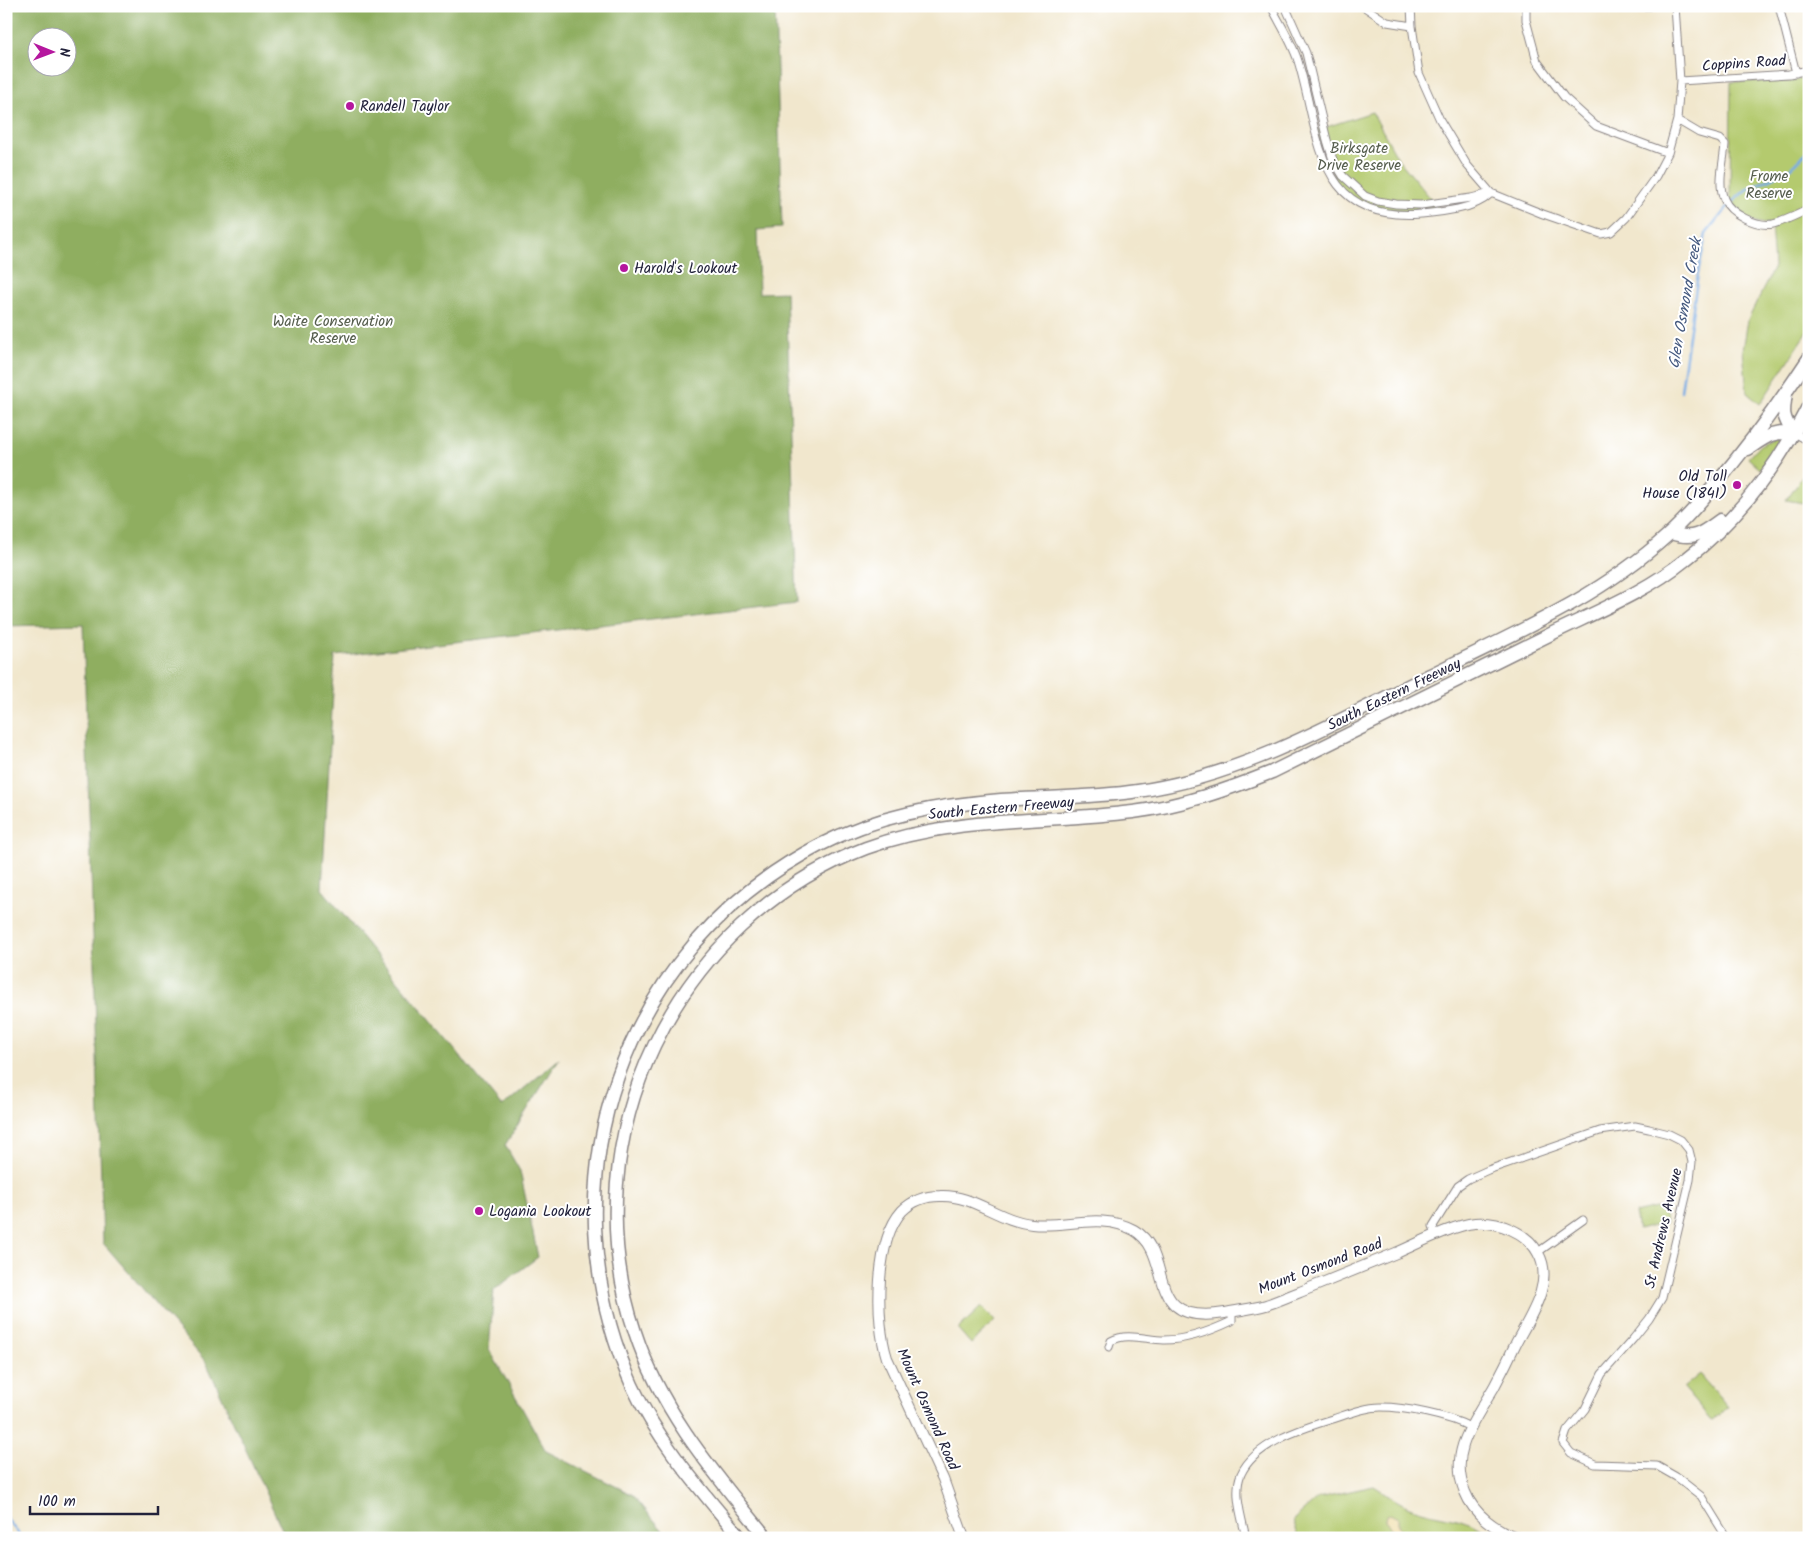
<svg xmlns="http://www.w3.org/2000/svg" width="1815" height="1544" font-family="Kalam,sans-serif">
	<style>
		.green { fill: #b4ca6e; stroke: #6b7654 }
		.forest { fill: #8fae61; stroke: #58684e; fill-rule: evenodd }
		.sand { fill: #eeda9e; stroke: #887e6c }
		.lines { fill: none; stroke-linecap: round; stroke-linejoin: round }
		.stream { stroke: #78ace5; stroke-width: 2.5 }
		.street-casing { stroke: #8a8484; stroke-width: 9 }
		.secondary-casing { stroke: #8a8484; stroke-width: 12 }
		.highway-casing { stroke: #8a8484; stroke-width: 15 }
		.street { stroke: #fff; stroke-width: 7 }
		.secondary { stroke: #fff; stroke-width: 10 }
		.highway { stroke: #fff; stroke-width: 12 }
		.poi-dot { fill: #b5179e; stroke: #fff; stroke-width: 2 }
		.labels { text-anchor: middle; stroke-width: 4; stroke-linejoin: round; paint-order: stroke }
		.street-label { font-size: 15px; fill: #22223b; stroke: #fff }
		.poi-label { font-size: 15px; fill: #22223b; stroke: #fff; text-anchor: start }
		.park-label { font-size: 15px; fill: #555d4d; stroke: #fff }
		.water-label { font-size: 16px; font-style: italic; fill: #44597f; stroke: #fff }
	</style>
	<rect width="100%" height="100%" fill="#fff"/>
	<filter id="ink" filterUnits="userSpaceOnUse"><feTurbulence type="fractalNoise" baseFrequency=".02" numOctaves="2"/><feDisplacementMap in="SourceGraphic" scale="10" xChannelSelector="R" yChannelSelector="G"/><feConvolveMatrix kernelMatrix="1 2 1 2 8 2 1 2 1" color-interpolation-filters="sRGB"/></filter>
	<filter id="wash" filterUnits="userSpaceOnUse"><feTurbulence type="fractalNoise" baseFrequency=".0096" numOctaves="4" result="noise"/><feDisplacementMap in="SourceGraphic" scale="20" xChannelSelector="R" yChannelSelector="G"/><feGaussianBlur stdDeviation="1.12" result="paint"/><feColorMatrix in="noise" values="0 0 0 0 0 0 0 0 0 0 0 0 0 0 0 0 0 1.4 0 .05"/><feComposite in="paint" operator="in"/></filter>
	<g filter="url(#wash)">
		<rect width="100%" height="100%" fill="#f1e7cd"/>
		<path class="green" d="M1809 77V330L1760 404 1747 393 1743 350 1748 320 1774 267 1771 225 1748 221 1730 203 1731 82 1793 81Z
			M1372 112 1399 160 1441 211 1400 215 1363 206 1339 187 1314 131Z
			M1783 435 1760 469 1748 458 1760 445Z
			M1809 467V504L1786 500Z
			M1664 1206 1666 1223 1638 1230 1635 1213Z
			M981 1307 995 1321 971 1344 958 1329Z
			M1700 1374 1728 1407 1711 1421 1683 1388Z
			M1374 1486C1387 1494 1401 1505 1415 1509 1446 1519 1467 1516 1495 1538H1299L1293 1520 1318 1498Z"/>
		<path class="forest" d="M6 6H775L782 228 757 230 759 293 786 292 797 602 335 656 322 889 502 1107 559 1059 505 1145 520 1171 538 1257 494 1290 489 1349 546 1451 633 1495 669 1538H286L206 1362 103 1243 83 624 6 626ZM38 38H68V68H38Z"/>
		<path class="sand" d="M1390 1514 1398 1518V1525L1400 1529 1399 1533 1392 1532 1389 1525 1385 1520 1386 1515Z"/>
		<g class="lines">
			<path class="stream" d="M1681 391 1698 274 1706 234 1730 204 1746 190 1790 169 1809 150
				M6 1518 22 1538"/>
		</g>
	</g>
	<g filter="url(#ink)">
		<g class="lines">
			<g class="street-casing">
				<path id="street" d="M1271 6C1280 24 1292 42 1298 61 1321 136 1314 222 1421 214 1442 212 1475 209 1489 195
					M1285 6 1306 53 1327 140 1333 160 1343 176 1365 196 1378 201 1396 204 1421 205 1471 198 1491 193 1543 214 1601 234 1611 232 1626 218 1656 176 1668 153 1677 120 1680 81 1675 6
					M1363 6 1387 22 1412 26
					M1411 6 1412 26 1419 73 1440 120 1467 165 1491 193
					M1526 6V20L1537 61 1564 97 1596 126 1668 153
					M1634 6H1650
					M1779 6 1796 73
					M1680 81 1789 74 1809 70
					M1677 120 1699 133 1720 139 1725 144C1724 161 1717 183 1724 199 1730 214 1757 227 1773 224 1785 221 1797 215 1809 209
					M1794 433 1809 441
					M1436 1236 1433 1226 1458 1186 1468 1179 1488 1170 1600 1131 1635 1126 1649 1129 1669 1134 1681 1140 1689 1150 1692 1162 1690 1180 1662 1298 1649 1319 1633 1339 1602 1374 1585 1409 1567 1431 1563 1443 1571 1453 1595 1464 1657 1466 1678 1478 1701 1496 1727 1538
					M1538 1252 1583 1220
					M1109 1347 1111 1341C1127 1332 1147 1340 1164 1340 1187 1340 1211 1331 1232 1321V1311
					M1246 1538C1242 1518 1233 1493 1241 1474 1255 1443 1303 1428 1333 1419 1348 1414 1365 1407 1381 1407 1404 1407 1450 1416 1470 1427"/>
			</g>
			<g class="secondary-casing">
				<path id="secondary" d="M964 1538 943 1479 887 1358C875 1321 875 1241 902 1211 912 1201 926 1196 940 1196 973 1194 999 1221 1032 1224 1065 1228 1102 1212 1134 1230 1177 1255 1140 1327 1225 1313 1238 1310 1253 1309 1266 1305 1278 1301 1289 1296 1300 1292 1332 1279 1364 1266 1396 1253 1417 1244 1453 1225 1475 1223 1498 1221 1527 1232 1538 1253 1555 1282 1529 1318 1516 1343 1509 1358 1502 1372 1494 1387 1475 1420 1448 1452 1465 1492 1474 1515 1496 1530 1518 1538"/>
			</g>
			<g class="highway-casing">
				<path id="highway" d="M1786 394C1783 412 1782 418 1794 433
					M1748 449C1766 437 1772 431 1794 433
					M1671 533C1694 541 1702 533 1720 520
					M741 1538C701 1490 658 1442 632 1385 541 1182 622 947 820 845 876 816 938 805 1001 800 1046 797 1093 798 1138 791 1244 776 1337 721 1430 675 1513 634 1599 598 1668 535 1685 520 1700 502 1715 485 1749 445 1780 402 1809 358
					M767 1538C715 1474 661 1412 635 1332 570 1138 675 921 866 848 952 816 1044 823 1133 812 1181 806 1227 790 1272 772 1367 726 1462 679 1557 631 1600 610 1647 591 1685 560 1739 519 1778 465 1809 405"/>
			</g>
			<use href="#street" class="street"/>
			<use href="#secondary" class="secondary"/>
			<use href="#highway" class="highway"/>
		</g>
	</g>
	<g class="poi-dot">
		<circle cx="350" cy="106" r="5"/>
		<circle cx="624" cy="268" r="5"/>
		<circle cx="1737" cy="485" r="5"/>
		<circle cx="479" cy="1211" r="5"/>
	</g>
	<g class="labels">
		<g class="street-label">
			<text transform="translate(1744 63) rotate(-4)" y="5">Coppins Road</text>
			<text transform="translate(1394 694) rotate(-26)" y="5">South Eastern Freeway</text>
			<text transform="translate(1001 808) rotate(-5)" y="5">South Eastern Freeway</text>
			<text transform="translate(1663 1228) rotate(-77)" y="5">St Andrews Avenue</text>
			<text transform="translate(1320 1266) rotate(-21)" y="5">Mount Osmond Road</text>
			<text transform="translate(928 1409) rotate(66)" y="5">Mount Osmond Road</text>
		</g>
		<g class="poi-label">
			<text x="360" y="111">Randell Taylor</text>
			<text x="634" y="273">Harold's Lookout</text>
			<text x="1727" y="481" text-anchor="end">Old Toll<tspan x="1727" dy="17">House (1841)</tspan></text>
			<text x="489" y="1216">Logania Lookout</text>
		</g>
		<g class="park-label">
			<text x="1359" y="153">Birksgate<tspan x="1359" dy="17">Drive Reserve</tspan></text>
			<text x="1769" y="181">Frome<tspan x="1769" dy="17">Reserve</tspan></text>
			<text x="333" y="326">Waite Conservation<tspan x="333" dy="17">Reserve</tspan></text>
		</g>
		<g class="water-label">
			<text transform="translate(1684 303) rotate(-80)" y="6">Glen Osmond Creek</text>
		</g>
	</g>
	<rect width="1815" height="1544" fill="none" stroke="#fff" stroke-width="25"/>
	<g transform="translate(52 52) rotate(91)"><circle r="24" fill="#ffffff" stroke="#a7a7b1"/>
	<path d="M0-4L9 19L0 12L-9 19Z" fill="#b5179e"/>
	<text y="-8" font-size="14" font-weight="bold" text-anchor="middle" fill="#22223b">N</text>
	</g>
	<path d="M30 1506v8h128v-8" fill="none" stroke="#22223b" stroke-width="2.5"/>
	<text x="38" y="1506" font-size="15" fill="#22223b" stroke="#ffffff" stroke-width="4" paint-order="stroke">100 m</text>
</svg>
